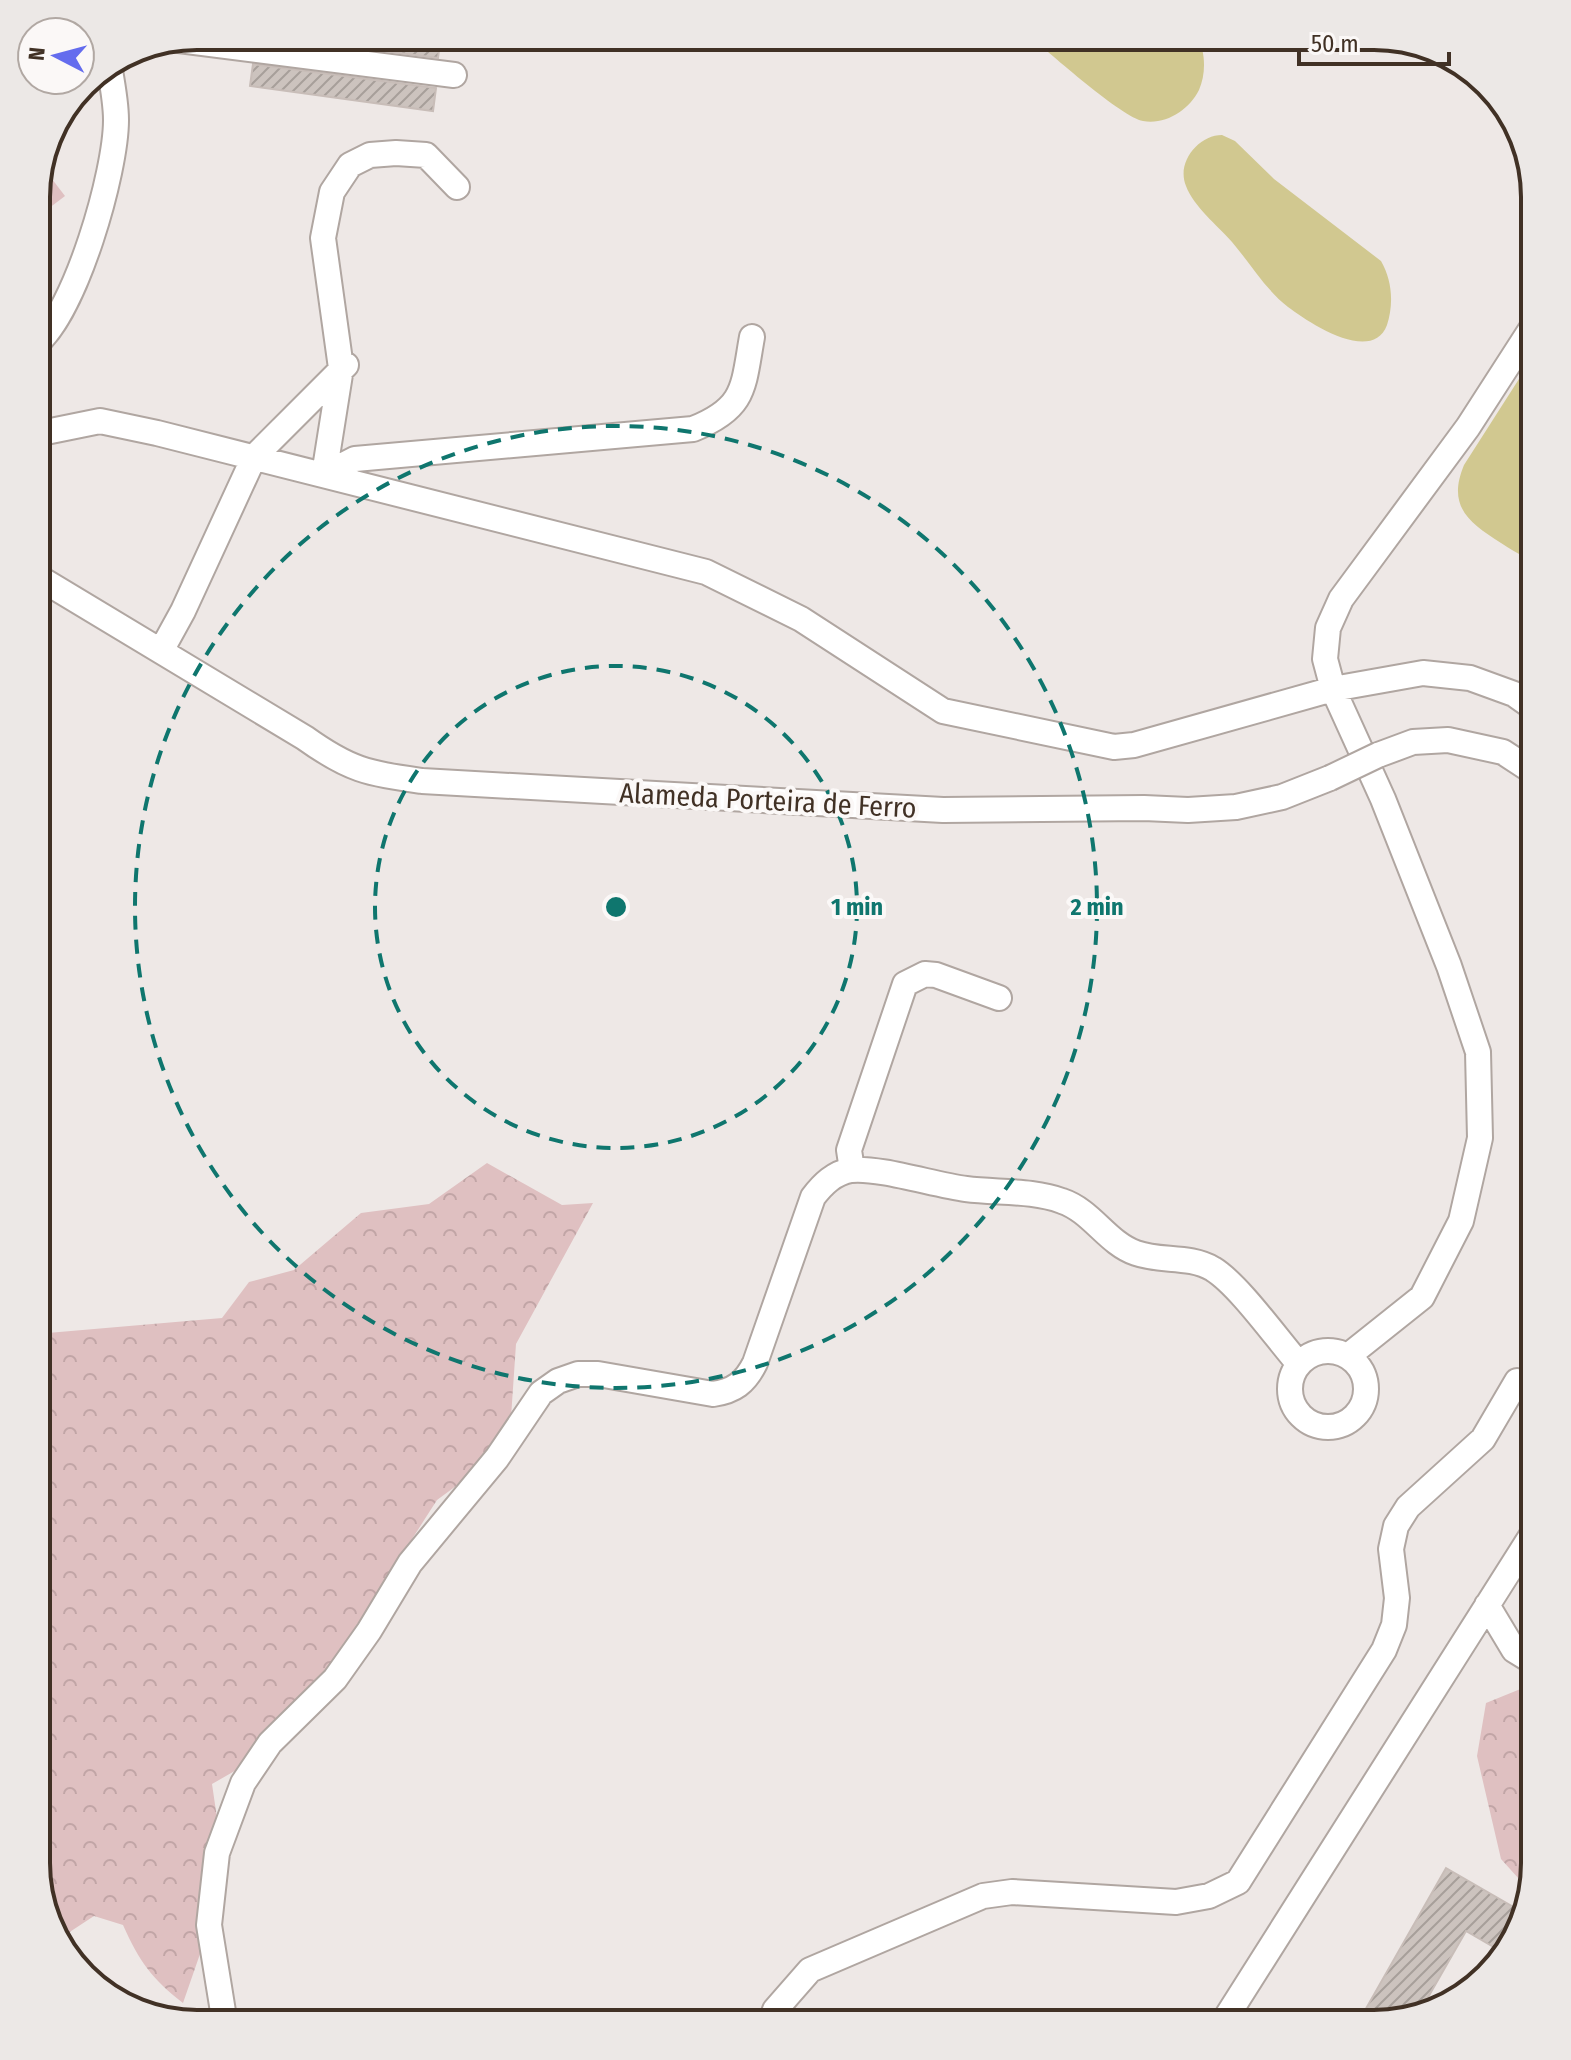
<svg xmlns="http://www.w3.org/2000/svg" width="1571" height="2060" font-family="'Fira Sans Condensed',sans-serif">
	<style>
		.green { fill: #dfc0c1 }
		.forest { fill: url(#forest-crowns) }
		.water { fill: #d1c890 }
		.building { fill: url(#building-hatch); stroke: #c8bdb8; stroke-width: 2 }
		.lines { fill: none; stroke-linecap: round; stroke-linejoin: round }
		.minor-casing { stroke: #b0a6a1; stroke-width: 28 }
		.minor { stroke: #fff; stroke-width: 24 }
		.minor-bridge-casing { stroke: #b0a6a1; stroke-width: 28; stroke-linecap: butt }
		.minor-bridge { stroke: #fff; stroke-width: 24 }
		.ring { fill: none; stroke: #0f766e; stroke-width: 4; stroke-dasharray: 14 10 }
		.labels { text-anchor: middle; stroke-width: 8; stroke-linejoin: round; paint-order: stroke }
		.street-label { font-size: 28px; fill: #413125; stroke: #fbf8f7 }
		.rim { fill: none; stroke: #413125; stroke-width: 4 }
		.centre { fill: #0f766e; stroke: #fbf8f7; stroke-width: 4 }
		.ring-label { font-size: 24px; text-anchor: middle; font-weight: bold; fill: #0f766e; stroke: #fbf8f7; stroke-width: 8; stroke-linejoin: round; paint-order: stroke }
	</style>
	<defs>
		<pattern id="forest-crowns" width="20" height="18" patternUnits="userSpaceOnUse" patternTransform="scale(2)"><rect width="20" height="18" fill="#dfc0c1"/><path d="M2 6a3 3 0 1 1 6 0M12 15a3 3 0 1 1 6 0" fill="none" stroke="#c1a5a6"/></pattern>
		<pattern id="building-hatch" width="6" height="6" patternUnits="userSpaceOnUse" patternTransform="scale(2)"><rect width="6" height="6" fill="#ccc3be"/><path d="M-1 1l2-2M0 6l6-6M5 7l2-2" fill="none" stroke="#a79f9a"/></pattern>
	</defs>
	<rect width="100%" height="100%" fill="#eee8e6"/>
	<path class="green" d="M42 166 65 196 36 218V186Z"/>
	<path class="forest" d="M487 1163 562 1205 593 1203 516 1344 509 1447 437 1500 280 1745 212 1784 226 1879 183 2003C152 1979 139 1961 123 1925L94 1916 59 1939 36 1863V1334L222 1318 249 1282 294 1270 361 1213 429 1204Z
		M1530 1685 1535 1697V1863L1528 1889 1501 1859 1477 1756 1486 1703Z"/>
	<path class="water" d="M1030 36H1197C1206 52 1206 74 1199 90 1189 110 1166 125 1143 121 1123 118 1049 53 1030 36Z
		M1222 135 1235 141 1274 179 1381 261C1392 280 1394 303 1387 325 1372 365 1308 322 1288 307 1265 289 1250 263 1232 242 1217 225 1194 207 1186 186 1176 162 1199 135 1222 135Z
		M1535 354V561C1522 557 1512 550 1501 543 1468 522 1447 506 1464 465Z"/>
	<path class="building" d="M267 36H441L438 58Z
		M253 64 436 88 433 111 250 86Z
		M1446 1868 1522 1912 1514 1943 1504 1953 1466 1931 1427 1999 1436 2005 1382 2022 1364 2012Z"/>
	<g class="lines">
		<g class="minor-casing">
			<path id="minor" d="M179 40 454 75
				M36 344C76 311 116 172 116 120 116 102 112 82 109 65
				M36 434 100 421 157 433 706 572 801 619 943 711 1114 747 1134 745 1333 689 1423 673 1470 678 1514 694 1535 709
				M324 475 355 459 693 429C746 408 743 387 752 337
				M324 475 341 368 323 238 332 192 350 165 370 155 396 153 426 155 457 187
				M36 576 305 738C351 771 368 773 422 781L943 810 1144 808 1188 810 1236 807 1282 797 1330 778
				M161 651 183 611 254 457 346 365
				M1378 755 1413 742 1448 740 1503 752 1535 773
				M852 1170 849 1150 905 984 925 974 936 975 999 998
				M1290 1389a38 38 0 1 1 76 0a38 38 0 1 1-76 0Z
				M1348 1356 1422 1297 1461 1221 1480 1138 1478 1052 1449 966 1383 799 1333 689 1325 659 1328 628 1341 599 1468 427 1535 323
				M1487 1605 1514 1650 1535 1663
				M225 2024 209 1925 217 1853 243 1783 270 1743 335 1679 369 1631 410 1563 497 1458 541 1393 558 1381 578 1374H598L713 1394C734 1391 745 1383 755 1363L813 1197C823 1184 834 1173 851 1170 879 1167 935 1185 966 1189 997 1193 1033 1190 1062 1201 1092 1211 1107 1243 1136 1253 1161 1262 1189 1255 1213 1269 1239 1285 1277 1339 1299 1364
				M770 2024 775 2010 810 1970 983 1896 1012 1892 1176 1902 1209 1896 1238 1882 1384 1650 1394 1625 1397 1598 1391 1549 1396 1526 1408 1507 1483 1439 1517 1381
				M1222 2024 1535 1530"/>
		</g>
		<use href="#minor" class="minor"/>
		<g class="minor-bridge-casing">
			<path id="minor-bridge" d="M1330 778 1378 755"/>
		</g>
		<use href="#minor-bridge" class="minor-bridge"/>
	</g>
	<g class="ring">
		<circle cx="616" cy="907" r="241"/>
		<circle cx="616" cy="907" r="481"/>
	</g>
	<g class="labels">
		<g class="street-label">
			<text transform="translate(768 800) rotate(3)" y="10">Alameda Porteira de Ferro</text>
		</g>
	</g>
	<path d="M0 0H1571V2060H0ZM197 50H1374A147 147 0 0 1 1521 197V1863A147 147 0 0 1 1374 2010H197A147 147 0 0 1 50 1863V197A147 147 0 0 1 197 50Z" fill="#ece8e6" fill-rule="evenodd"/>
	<path class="rim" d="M197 50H1374A147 147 0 0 1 1521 197V1863A147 147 0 0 1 1374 2010H197A147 147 0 0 1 50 1863V197A147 147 0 0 1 197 50Z"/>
	<circle cx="616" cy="907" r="12" class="centre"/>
	<g class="ring-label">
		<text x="857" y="915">1 min</text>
		<text x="1097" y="915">2 min</text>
	</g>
	<g transform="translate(56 56) rotate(276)"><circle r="38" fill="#fbf8f7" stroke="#b1a8a3" stroke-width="2"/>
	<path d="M0-6L14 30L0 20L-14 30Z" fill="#646cee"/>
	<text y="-12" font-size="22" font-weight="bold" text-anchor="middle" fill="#413125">N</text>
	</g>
	<path d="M1299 52v12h150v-12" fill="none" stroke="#413125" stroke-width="4"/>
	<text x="1311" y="52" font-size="24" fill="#413125" stroke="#fbf8f7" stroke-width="6" paint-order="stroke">50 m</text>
</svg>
